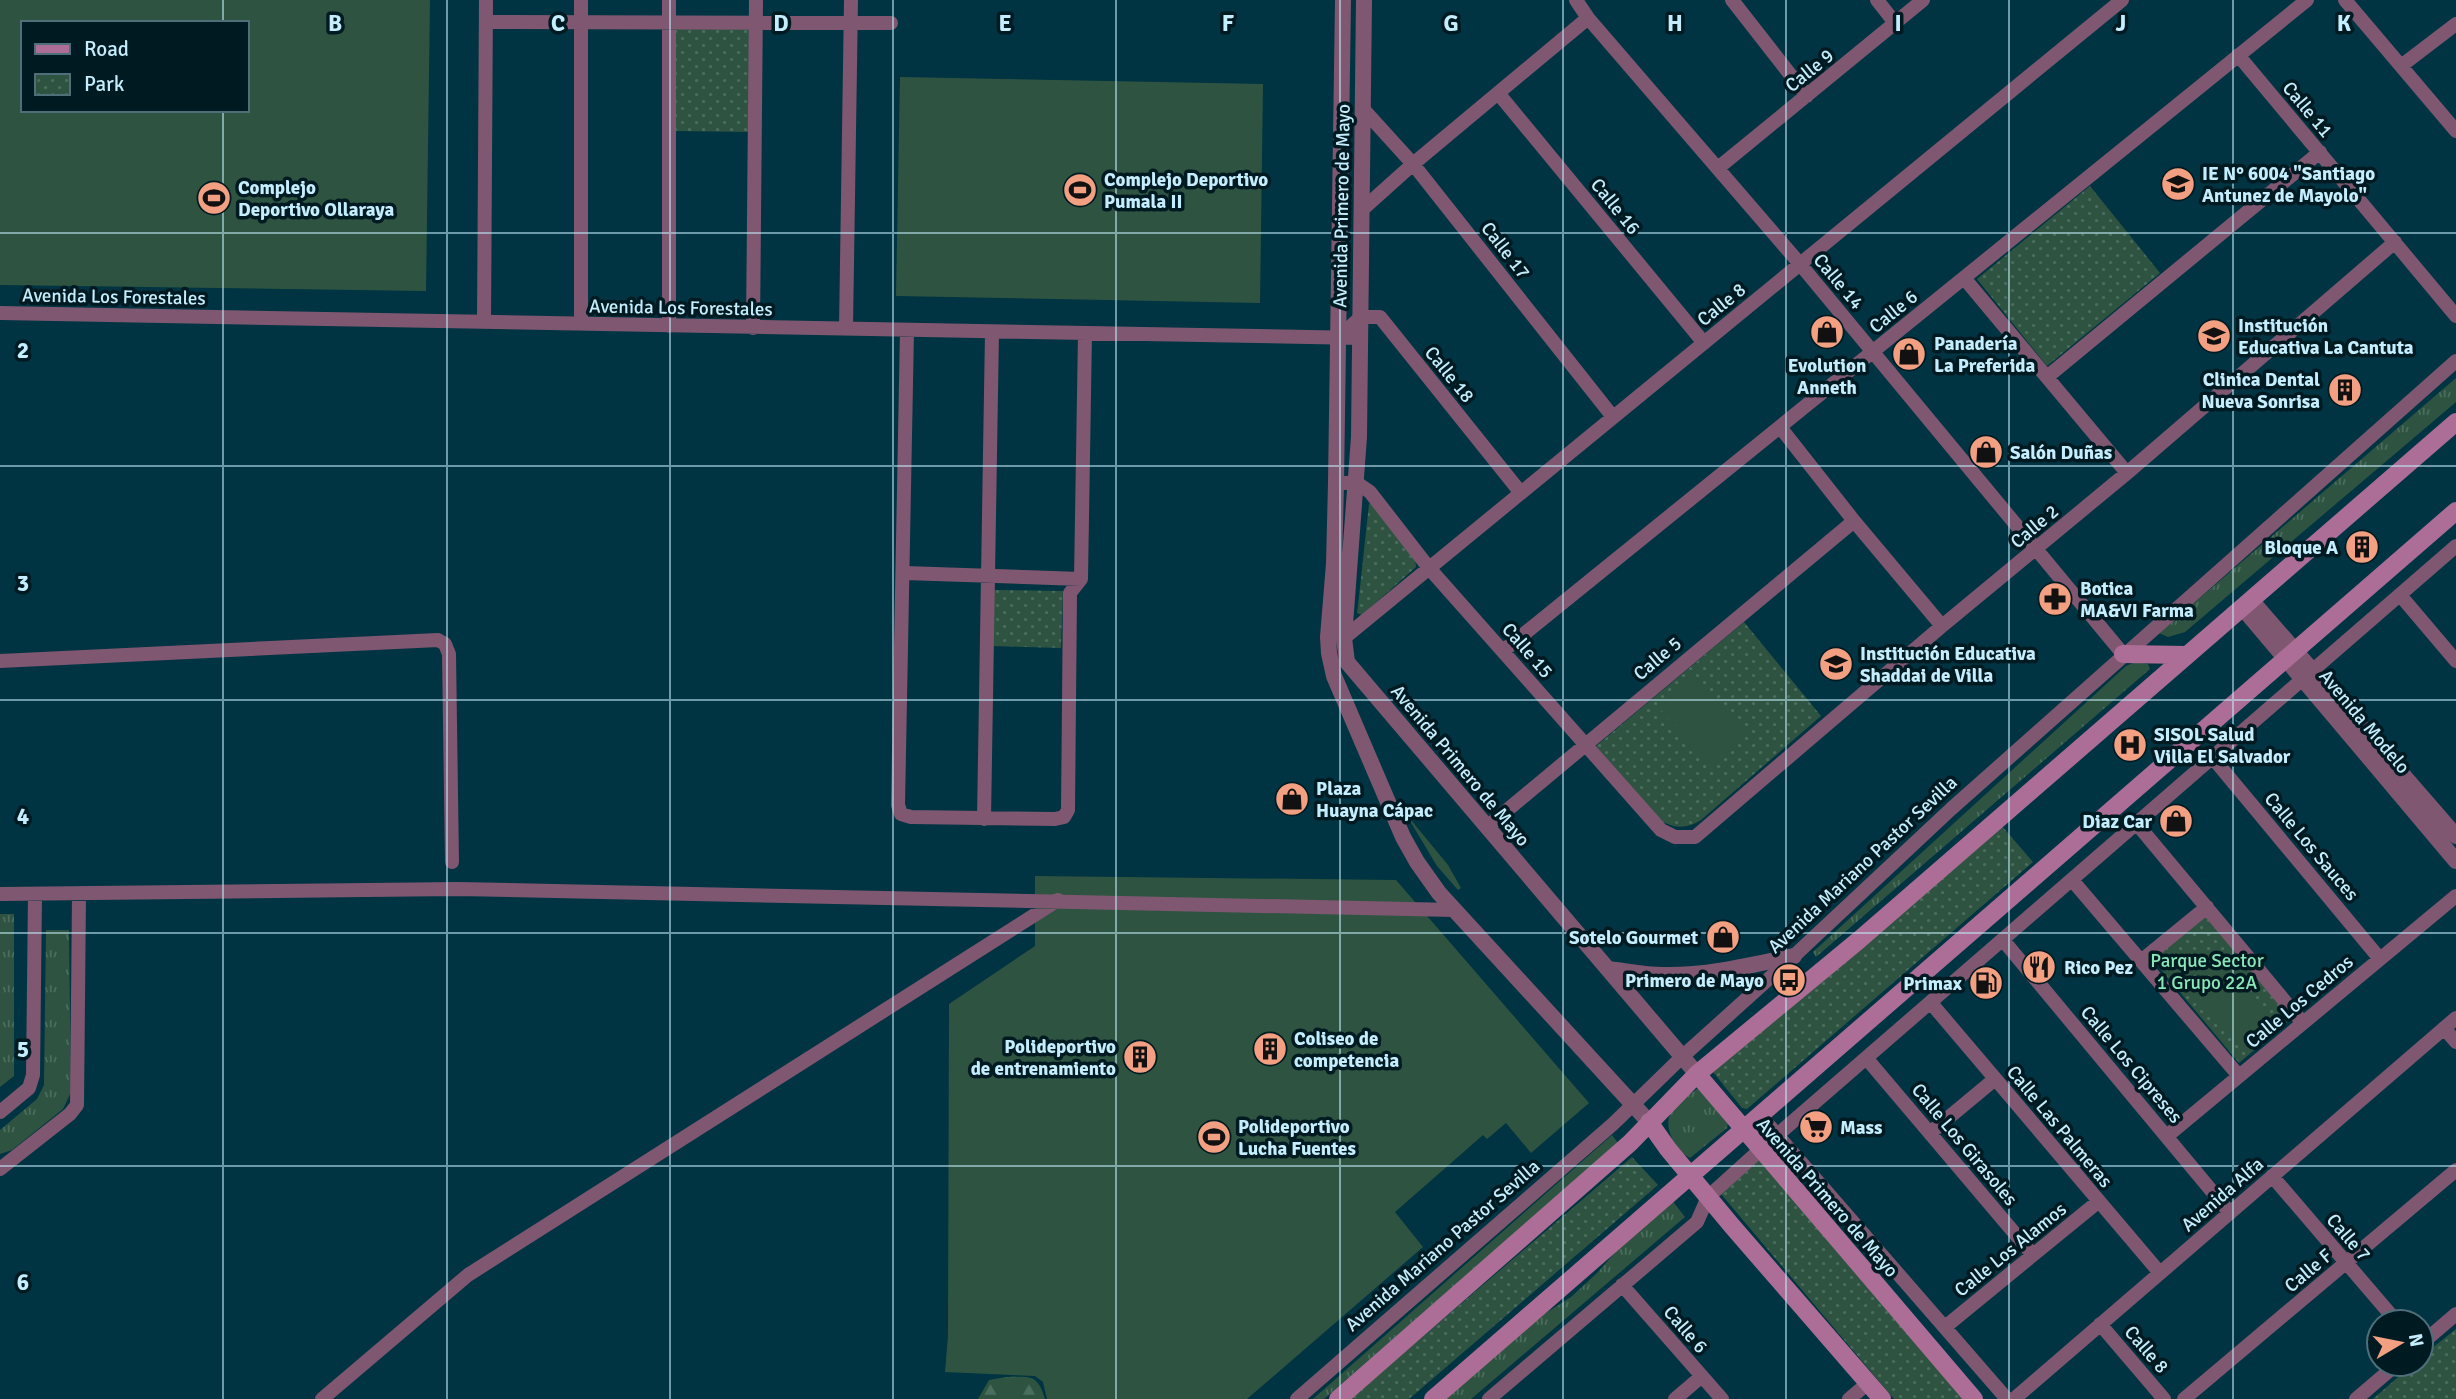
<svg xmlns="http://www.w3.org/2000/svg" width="2456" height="1399" font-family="Signika,sans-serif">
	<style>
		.grass { fill: url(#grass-tufts) }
		.forest { fill: url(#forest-firs) }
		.park { fill: url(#park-dots) }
		.garden { fill: #2e5441; fill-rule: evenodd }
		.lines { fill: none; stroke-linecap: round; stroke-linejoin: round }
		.minor { stroke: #7f5771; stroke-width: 14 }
		.tertiary { stroke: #7f5771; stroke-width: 16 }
		.secondary { stroke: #ac6d96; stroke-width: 18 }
		.grid { fill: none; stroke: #c4eefd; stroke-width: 2; stroke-opacity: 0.55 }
		.labels { text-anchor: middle; stroke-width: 7; stroke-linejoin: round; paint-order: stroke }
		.street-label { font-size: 19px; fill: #c4eefd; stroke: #001a22 }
		.poi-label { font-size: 19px; font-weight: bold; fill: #c4eefd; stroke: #001a22; text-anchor: start }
		.park-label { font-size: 19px; fill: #8ae7b8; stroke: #001a22 }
		.grid-label { font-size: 23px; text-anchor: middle; font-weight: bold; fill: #c4eefd; stroke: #001a22; stroke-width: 7; stroke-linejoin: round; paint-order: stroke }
	</style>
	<defs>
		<pattern id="grass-tufts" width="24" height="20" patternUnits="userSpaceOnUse" patternTransform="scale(1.75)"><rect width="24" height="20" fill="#2e5441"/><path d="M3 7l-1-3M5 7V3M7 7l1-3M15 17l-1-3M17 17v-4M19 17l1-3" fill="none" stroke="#4b6d5d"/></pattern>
		<pattern id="forest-firs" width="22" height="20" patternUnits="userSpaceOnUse" patternTransform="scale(1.75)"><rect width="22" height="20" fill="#2e5441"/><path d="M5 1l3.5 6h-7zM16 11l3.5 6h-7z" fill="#4b6d5d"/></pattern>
		<pattern id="park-dots" width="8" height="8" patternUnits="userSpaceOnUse" patternTransform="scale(1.75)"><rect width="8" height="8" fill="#2e5441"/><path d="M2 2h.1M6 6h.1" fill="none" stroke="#4b6d5d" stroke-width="1.8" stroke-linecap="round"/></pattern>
	</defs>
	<rect width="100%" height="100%" fill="#003442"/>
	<path class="grass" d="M2456 378V402L2185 632 2168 637 2159 633Z
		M2135 662 2148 664 2150 669 1816 957 1813 952 2126 666Z
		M0 914H14V1076L0 1087Z
		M46 930H69L71 1092 63 1109 12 1150 0 1154V1130L37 1099 44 1085Z
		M1699 1087 1728 1124 1727 1128 1690 1158C1682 1154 1674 1145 1671 1136 1661 1110 1681 1102 1699 1087Z
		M1612 1135 1618 1143 1324 1399H1313Z
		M1671 1199 1685 1217 1471 1399H1440L1519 1330 1571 1297 1597 1273 1632 1233Z"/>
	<path class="forest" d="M1006 1377C1030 1377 1037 1373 1045 1399H978L989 1380Z"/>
	<path class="park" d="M676 28 751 29V132L675 131Z
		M2090 186 2160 273 2047 366 1977 279Z
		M1372 502 1415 558 1416 567 1362 615 1357 613 1358 606 1369 504Z
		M994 590 1063 591 1061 648 992 646Z
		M1744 622 1821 716 1701 820C1687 829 1674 829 1660 820L1596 746Z
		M2001 825 2033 862 1747 1109 1742 1108 1713 1072Z
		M2205 914 2291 1019 2239 1063 2153 960Z
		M1632 1157 1658 1185 1409 1399H1350Z
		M1759 1158 1967 1399H1894L1721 1194Z
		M2456 1329V1399H2373L2413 1364H2421V1357Z"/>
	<path class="garden" d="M0 0H430L426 291 0 285ZM23 23H247V110H23Z
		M900 77 1263 84 1260 303 896 296Z
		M1694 677 1748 734 1714 766 1660 709Z
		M1411 820 1448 865 1461 888 1458 890 1437 866 1410 821Z
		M1035 876 1396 880 1589 1103 1531 1153 1506 1123 1487 1139 1483 1135 1395 1212 1423 1247 1247 1399H1047L1043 1382 1035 1376 945 1372 948 1336 949 1004 1035 946Z
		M2229 967 2272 1019 2240 1045 2197 994Z"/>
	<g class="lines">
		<path class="minor" d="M1576 0 1588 18 1800 264 2123 654
			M1732 0 1807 96
			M1877 0 1895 23
			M2345 0 2456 131
			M486 22 891 23
			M2238 55 2456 316
			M2401 66 2456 24
			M1498 93 1704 343
			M1364 110 1413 164 1613 417
			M1718 168 1923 0
			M1364 208 1413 164 1588 18
			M1964 278 2127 473
			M0 313 1361 338
			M484 322 486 0
			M581 324V0
			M669 326V0
			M753 328 756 0
			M846 329 851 0
			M907 330 898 805 901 814 911 817 1055 819 1064 817 1068 810 1070 593 1081 579 1085 333
			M1339 337 1361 317H1380L1521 493
			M2047 377 2320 152
			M1780 427 1854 521 1942 626
			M1336 483H1357L1370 492 1429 568 1661 830 1675 837H1695L1942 626 2127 473 2395 242
			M904 573 1081 579
			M2400 595 2456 661
			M1344 638 2122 0
			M1503 651 2307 0
			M0 661 438 640 445 644 449 654 452 862
			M2213 758 2380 959
			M984 819 992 332
			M2137 824 2303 1023
			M1487 827 1854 521
			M2072 880 2239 1076
			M0 894 458 889 1454 910
			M2003 940 2230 1213
			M2141 961 2207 907
			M1931 1003 2160 1273
			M2444 1028 2456 1042
			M1867 1059 2033 1255
			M0 1112 29 1088 33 1075 35 894
			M1759 1114 2007 1399
			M1930 1133 1995 1079
			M2167 1136 2456 896
			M0 1169 70 1114 77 1105 79 894
			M2272 1176 2397 1322
			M1622 1285 1722 1399
			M2100 1324 2164 1399
			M1945 1327 2099 1201
			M2421 1344 2456 1314
			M322 1399 468 1275 1058 900
			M1297 1399 1613 1124 1683 1056 1794 956 1951 809 2456 361
			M1489 1399 1697 1222 1708 1197 1760 1150 2456 546
			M1675 1399 1702 1376
			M1849 1399 1868 1383
			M2014 1399 2456 1018
			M2184 1399 2456 1170
			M2356 1399 2397 1364"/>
		<path class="tertiary" d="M1343 0 1336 483 1334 564 1328 637 1329 653 1334 676 1403 837 1417 862 1439 893 1649 1122
			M1364 0 1359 437 1344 638 1347 662 1697 1074
			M2251 600 2456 836
			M2242 607 2456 861
			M1608 969C1626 971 1645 975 1663 975 1707 976 1751 965 1794 956"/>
		<path class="secondary" d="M2123 654 2187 655
			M1697 1074 1974 1399
			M1649 1122 1668 1149 1732 1226 1882 1399
			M1338 1399 1630 1143 1697 1074 1859 940 2456 422
			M1433 1399 2456 511"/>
	</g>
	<path class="grid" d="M223 0V23M447 0V1399M670 0V1399M893 0V1399M1116 0V1399M1340 0V1399M1563 0V1399M1786 0V1399M2009 0V1399M2233 0V1399M223 110V1399M0 233H2456M0 466H2456M0 700H2456M0 933H2456M0 1166H2456"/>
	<defs>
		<g id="school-disc" transform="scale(1.75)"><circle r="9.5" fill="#f2a081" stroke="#001a22"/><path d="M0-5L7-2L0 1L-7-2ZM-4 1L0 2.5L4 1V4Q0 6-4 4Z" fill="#111"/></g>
		<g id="stadium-disc" transform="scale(1.75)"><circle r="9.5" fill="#f2a081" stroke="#001a22"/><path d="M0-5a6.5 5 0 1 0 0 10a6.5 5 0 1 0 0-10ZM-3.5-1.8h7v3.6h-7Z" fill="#111"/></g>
		<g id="shop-disc" transform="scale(1.75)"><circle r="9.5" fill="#f2a081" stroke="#001a22"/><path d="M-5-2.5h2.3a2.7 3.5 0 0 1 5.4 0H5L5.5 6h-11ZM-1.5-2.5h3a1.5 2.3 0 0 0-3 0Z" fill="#111"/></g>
		<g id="building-disc" transform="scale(1.75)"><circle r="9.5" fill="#f2a081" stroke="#001a22"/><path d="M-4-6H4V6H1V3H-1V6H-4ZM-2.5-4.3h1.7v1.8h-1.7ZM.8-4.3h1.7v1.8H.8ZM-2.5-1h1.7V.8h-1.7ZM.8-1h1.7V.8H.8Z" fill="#111"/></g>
		<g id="pharmacy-disc" transform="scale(1.75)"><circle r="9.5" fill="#f2a081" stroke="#001a22"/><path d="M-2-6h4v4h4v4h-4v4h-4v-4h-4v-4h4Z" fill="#111"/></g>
		<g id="hospital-disc" transform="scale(1.75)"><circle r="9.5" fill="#f2a081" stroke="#001a22"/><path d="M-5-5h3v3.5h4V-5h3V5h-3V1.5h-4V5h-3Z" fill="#111"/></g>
		<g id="restaurant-disc" transform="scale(1.75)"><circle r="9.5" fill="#f2a081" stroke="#001a22"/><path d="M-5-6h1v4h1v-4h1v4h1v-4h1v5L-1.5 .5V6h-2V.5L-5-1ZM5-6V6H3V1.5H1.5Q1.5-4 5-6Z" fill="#111"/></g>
		<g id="bus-disc" transform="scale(1.75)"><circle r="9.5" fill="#f2a081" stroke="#001a22"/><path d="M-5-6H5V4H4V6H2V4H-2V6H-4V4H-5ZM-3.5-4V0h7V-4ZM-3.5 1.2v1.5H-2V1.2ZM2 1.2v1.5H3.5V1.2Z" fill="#111"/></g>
		<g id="fuel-disc" transform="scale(1.75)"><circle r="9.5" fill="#f2a081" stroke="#001a22"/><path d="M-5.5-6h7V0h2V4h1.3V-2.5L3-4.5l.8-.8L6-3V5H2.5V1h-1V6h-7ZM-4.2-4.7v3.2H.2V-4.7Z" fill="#111"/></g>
		<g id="supermarket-disc" transform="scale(1.75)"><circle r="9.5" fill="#f2a081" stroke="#001a22"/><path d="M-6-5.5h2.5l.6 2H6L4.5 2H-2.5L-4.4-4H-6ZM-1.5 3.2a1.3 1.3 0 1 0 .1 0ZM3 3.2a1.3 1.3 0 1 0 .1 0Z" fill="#111"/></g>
	</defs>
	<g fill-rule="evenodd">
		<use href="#school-disc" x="2178" y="184"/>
		<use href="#stadium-disc" x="1080" y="190"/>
		<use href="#stadium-disc" x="214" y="198"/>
		<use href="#shop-disc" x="1827" y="332"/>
		<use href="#school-disc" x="2214" y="336"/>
		<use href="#shop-disc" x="1909" y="354"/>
		<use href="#building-disc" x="2345" y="390"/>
		<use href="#shop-disc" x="1986" y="452"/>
		<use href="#building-disc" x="2362" y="547"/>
		<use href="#pharmacy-disc" x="2055" y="599"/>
		<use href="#school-disc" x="1836" y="664"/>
		<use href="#hospital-disc" x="2130" y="745"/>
		<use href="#shop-disc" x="1292" y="799"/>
		<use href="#shop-disc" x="2176" y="821"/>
		<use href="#shop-disc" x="1723" y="937"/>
		<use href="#restaurant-disc" x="2039" y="967"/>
		<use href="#bus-disc" x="1789" y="980"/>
		<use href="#fuel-disc" x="1986" y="983"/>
		<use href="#building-disc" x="1270" y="1049"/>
		<use href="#building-disc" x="1140" y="1057"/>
		<use href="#supermarket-disc" x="1816" y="1127"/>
		<use href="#stadium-disc" x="1214" y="1137"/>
	</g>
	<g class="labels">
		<g class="street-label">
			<text transform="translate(1809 70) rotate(-39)" y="7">Calle 9</text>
			<text transform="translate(2308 109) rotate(50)" y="7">Calle 11</text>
			<text transform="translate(1341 206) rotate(-89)" y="7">Avenida Primero de Mayo</text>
			<text transform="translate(1616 206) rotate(51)" y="7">Calle 16</text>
			<text transform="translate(1506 250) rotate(52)" y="7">Calle 17</text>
			<text transform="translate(1839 281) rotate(50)" y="7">Calle 14</text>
			<text transform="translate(114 296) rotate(1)" y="7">Avenida Los Forestales</text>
			<text transform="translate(1721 304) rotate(-39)" y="7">Calle 8</text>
			<text transform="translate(681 307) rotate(1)" y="7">Avenida Los Forestales</text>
			<text transform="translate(1893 311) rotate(-39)" y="7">Calle 6</text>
			<text transform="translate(1450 374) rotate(51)" y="7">Calle 18</text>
			<text transform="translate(2034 526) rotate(-40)" y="7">Calle 2</text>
			<text transform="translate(1528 650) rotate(49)" y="7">Calle 15</text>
			<text transform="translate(1657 658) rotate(-40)" y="7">Calle 5</text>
			<text transform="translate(2365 721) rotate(50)" y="7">Avenida Modelo</text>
			<text transform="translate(1461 765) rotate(50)" y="7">Avenida Primero de Mayo</text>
			<text transform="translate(2312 846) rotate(50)" y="7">Calle Los Sauces</text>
			<text transform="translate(1862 864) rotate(-43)" y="7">Avenida Mariano Pastor Sevilla</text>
			<text transform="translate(2299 1001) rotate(-40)" y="7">Calle Los Cedros</text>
			<text transform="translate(2132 1064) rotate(50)" y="7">Calle Los Cipreses</text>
			<text transform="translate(2060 1126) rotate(50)" y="7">Calle Las Palmeras</text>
			<text transform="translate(1965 1144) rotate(50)" y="7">Calle Los Girasoles</text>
			<text transform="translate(2222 1194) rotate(-41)" y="7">Avenida Alfa</text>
			<text transform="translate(1828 1197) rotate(49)" y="7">Avenida Primero de Mayo</text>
			<text transform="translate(2349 1237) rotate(49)" y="7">Calle 7</text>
			<text transform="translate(1442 1245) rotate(-41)" y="7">Avenida Mariano Pastor Sevilla</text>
			<text transform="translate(2010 1249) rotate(-39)" y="7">Calle Los Alamos</text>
			<text transform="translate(2308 1270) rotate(-40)" y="7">Calle F</text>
			<text transform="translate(1686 1329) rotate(49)" y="7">Calle 6</text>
			<text transform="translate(2147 1349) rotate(49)" y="7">Calle 8</text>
		</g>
		<g class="poi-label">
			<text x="2202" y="180">IE N° 6004 "Santiago<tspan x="2202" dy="22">Antunez de Mayolo"</tspan></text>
			<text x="1104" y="186">Complejo Deportivo<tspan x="1104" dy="22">Pumala II</tspan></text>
			<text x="238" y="194">Complejo<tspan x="238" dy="22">Deportivo Ollaraya</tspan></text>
			<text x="2238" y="332">Institución<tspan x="2238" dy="22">Educativa La Cantuta</tspan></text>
			<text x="1934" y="350">Panadería<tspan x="1934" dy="22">La Preferida</tspan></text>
			<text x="1827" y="372" text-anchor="middle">Evolution<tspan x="1827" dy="22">Anneth</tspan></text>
			<text x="2320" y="386" text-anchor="end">Clinica Dental<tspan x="2320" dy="22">Nueva Sonrisa</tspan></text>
			<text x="2010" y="459">Salón Duñas</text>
			<text x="2338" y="554" text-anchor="end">Bloque A</text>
			<text x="2080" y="595">Botica<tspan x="2080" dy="22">MA&amp;VI Farma</tspan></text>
			<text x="1860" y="660">Institución Educativa<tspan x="1860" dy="22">Shaddai de Villa</tspan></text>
			<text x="2154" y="741">SISOL Salud<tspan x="2154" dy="22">Villa El Salvador</tspan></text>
			<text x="1316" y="795">Plaza<tspan x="1316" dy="22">Huayna Cápac</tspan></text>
			<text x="2152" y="828" text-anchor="end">Diaz Car</text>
			<text x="1698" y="944" text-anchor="end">Sotelo Gourmet</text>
			<text x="2064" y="974">Rico Pez</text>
			<text x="1764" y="987" text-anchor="end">Primero de Mayo</text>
			<text x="1962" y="990" text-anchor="end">Primax</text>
			<text x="1294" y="1045">Coliseo de<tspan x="1294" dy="22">competencia</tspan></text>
			<text x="1116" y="1053" text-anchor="end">Polideportivo<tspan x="1116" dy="22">de entrenamiento</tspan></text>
			<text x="1238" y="1133">Polideportivo<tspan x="1238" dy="22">Lucha Fuentes</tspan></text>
			<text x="1840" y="1134">Mass</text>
		</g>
		<g class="park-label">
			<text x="2207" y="967">Parque Sector<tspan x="2207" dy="22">1 Grupo 22A</tspan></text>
		</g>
	</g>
	<g class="grid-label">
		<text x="335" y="31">B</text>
		<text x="558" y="31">C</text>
		<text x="781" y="31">D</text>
		<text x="1005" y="31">E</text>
		<text x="1228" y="31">F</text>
		<text x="1451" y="31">G</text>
		<text x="1675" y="31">H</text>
		<text x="1898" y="31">I</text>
		<text x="2121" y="31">J</text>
		<text x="2344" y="31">K</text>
		<text x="23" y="358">2</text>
		<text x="23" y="591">3</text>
		<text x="23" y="824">4</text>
		<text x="23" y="1057">5</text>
		<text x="23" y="1290">6</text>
	</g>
	<rect x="21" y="21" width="228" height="91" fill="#001a22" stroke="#4e6f7a" stroke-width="2"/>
	<rect x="35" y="44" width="35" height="10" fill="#ac6d96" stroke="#4e6f7a" stroke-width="2"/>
	<text x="84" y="56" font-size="21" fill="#c4eefd">Road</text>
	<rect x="35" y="74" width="35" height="21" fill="url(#park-dots)" stroke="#4e6f7a" stroke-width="2"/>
	<text x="84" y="91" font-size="21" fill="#c4eefd">Park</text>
	<g transform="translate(2400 1343) rotate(80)"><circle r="33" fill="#001a22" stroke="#4e6f7a" stroke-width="2"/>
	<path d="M0-5L12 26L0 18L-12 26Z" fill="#f2a081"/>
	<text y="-10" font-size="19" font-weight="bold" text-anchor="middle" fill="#c4eefd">N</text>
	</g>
</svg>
